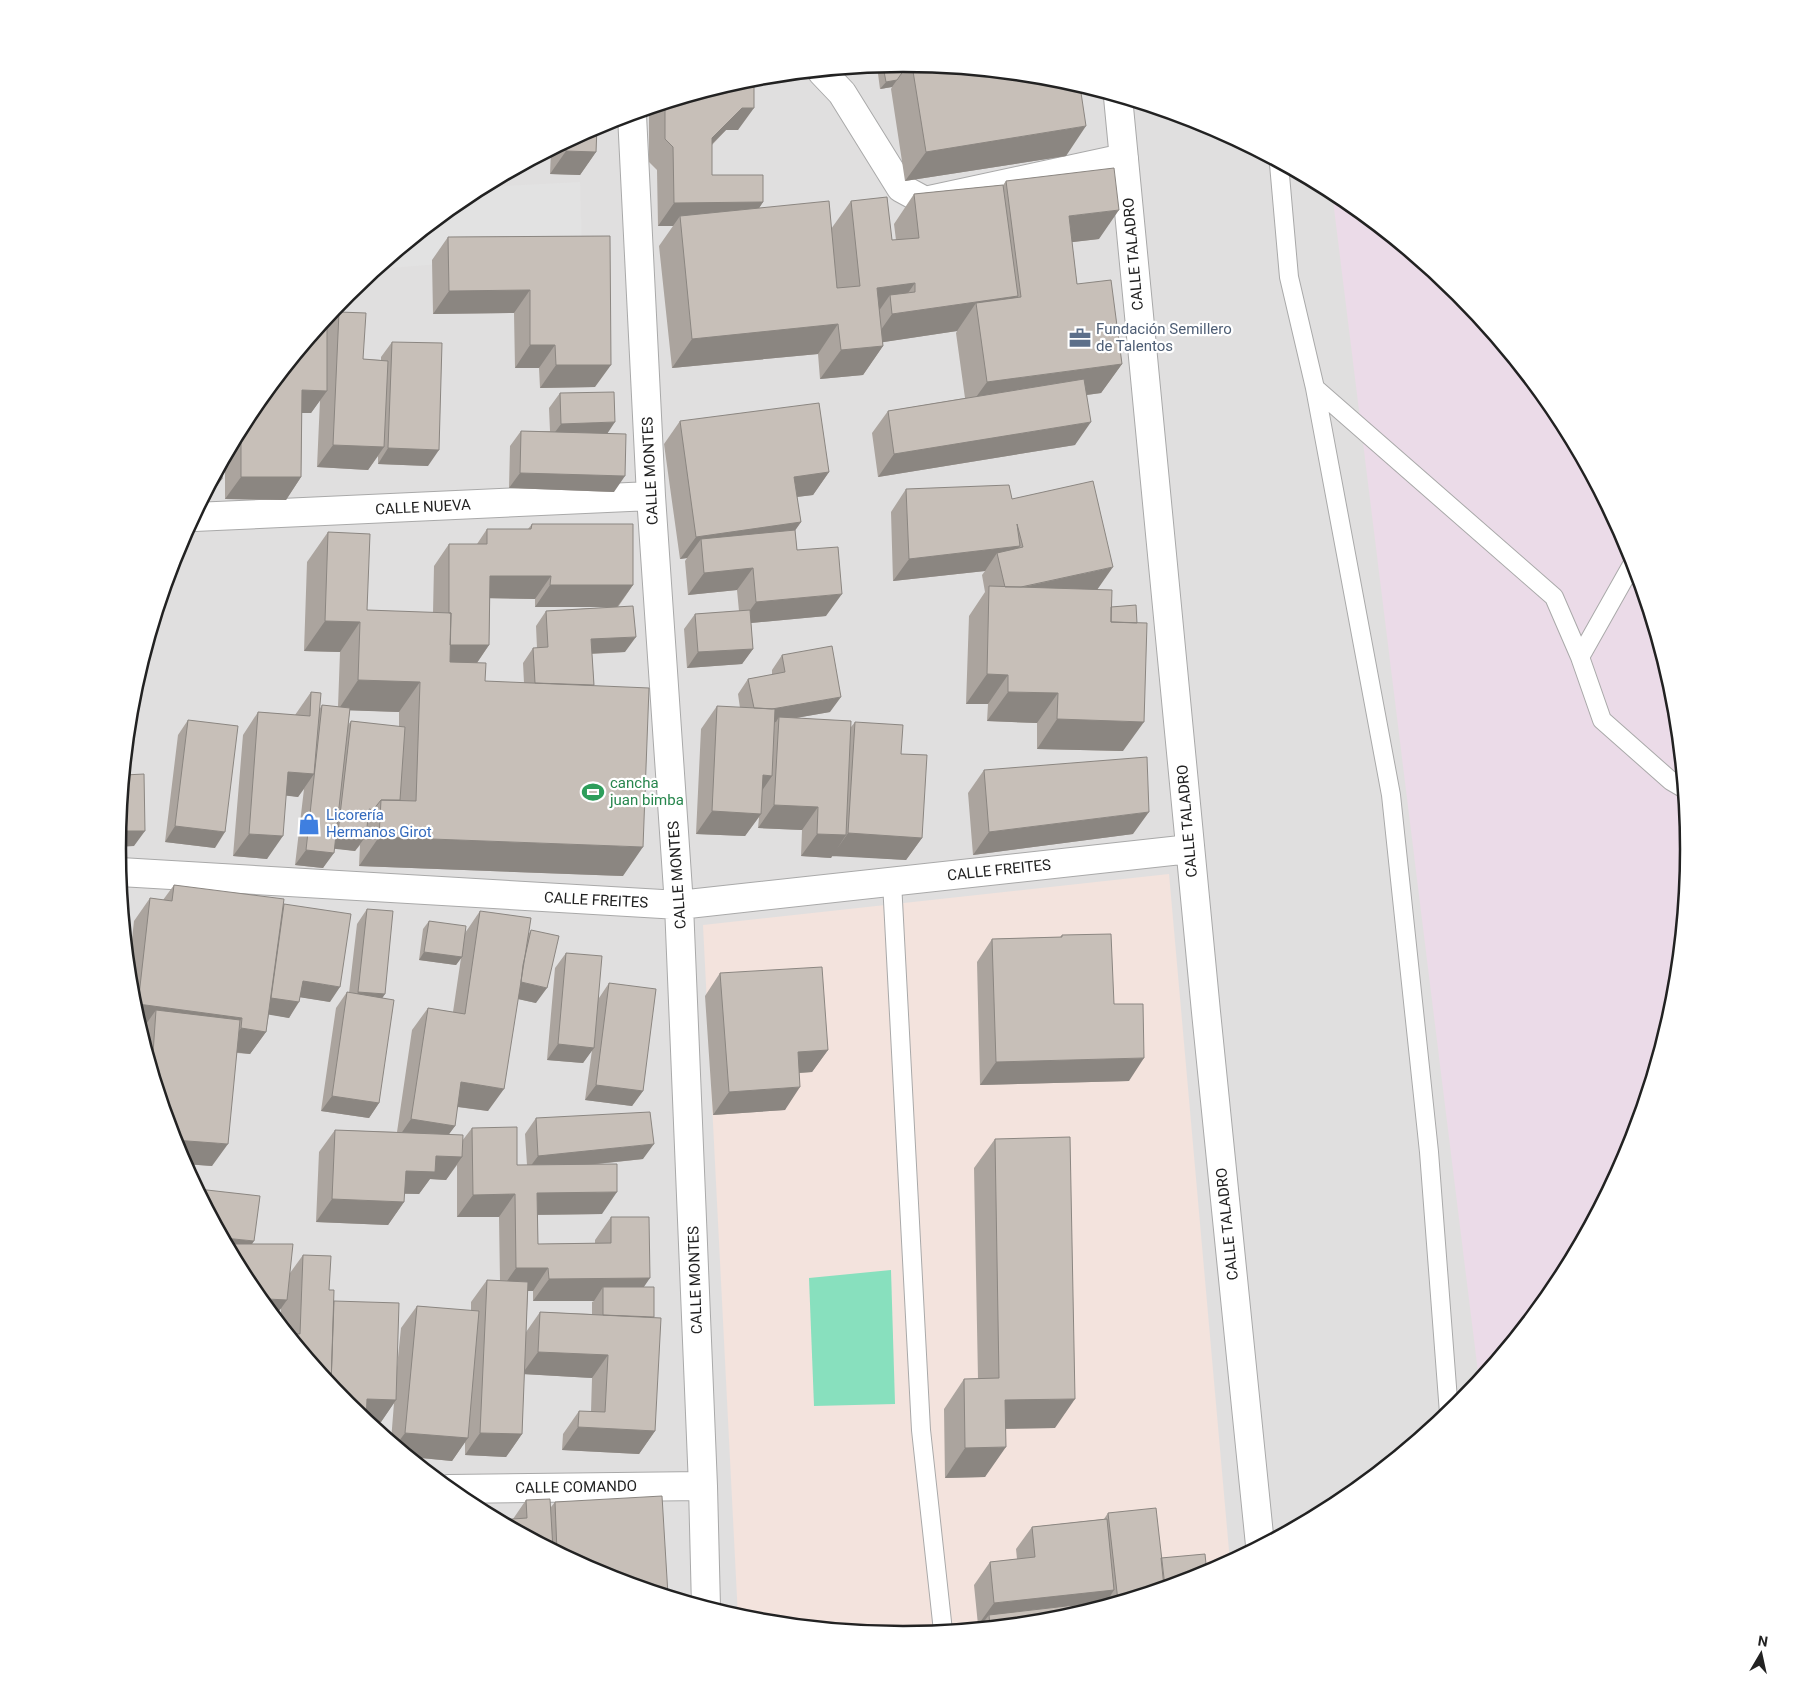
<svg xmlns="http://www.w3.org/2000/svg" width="1806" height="1699" font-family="Roboto,sans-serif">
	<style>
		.residential { fill: #e0dfdf }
		.industrial { fill: #ebdbe8 }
		.military { fill: #f3e3dd }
		.pitch { fill: #88e0be }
		.parking { fill: #e2e2e2 }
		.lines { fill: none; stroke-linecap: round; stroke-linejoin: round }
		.lane-casing { stroke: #a9a9a9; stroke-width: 20 }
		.street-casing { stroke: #a9a9a9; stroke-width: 30 }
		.lane { stroke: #fff; stroke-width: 18 }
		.street { stroke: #fff; stroke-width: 28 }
		.wall { fill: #aba49e; fill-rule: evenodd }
		.shaded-wall { fill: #8b8681 }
		.building { fill: #c7bfb8; stroke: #8b8681 }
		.labels { text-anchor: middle; stroke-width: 4.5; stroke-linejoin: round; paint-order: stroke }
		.street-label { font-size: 15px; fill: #222; stroke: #fff }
		.service-label { font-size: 15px; fill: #4e5e75; stroke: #fff; text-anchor: start }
		.leisure-label { font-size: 15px; fill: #27864d; stroke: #fff; text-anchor: start }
		.shop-label { font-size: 15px; fill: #366cbe; stroke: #fff; text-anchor: start }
		.rim { fill: none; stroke: #222; stroke-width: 2.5 }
	</style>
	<rect width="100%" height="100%" fill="#f2efe9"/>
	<path class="residential" d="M120 849a783 783 0 1 1 1566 0a783 783 0 1 1-1566 0Z"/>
	<path class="industrial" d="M1332 192 1340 196 1459 294 1556 413 1629 549 1674 696 1689 850 1674 1003 1629 1150 1556 1286 1479 1380Z"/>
	<path class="military" d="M1169 874 1230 1562 1203 1576 1056 1620 903 1635 749 1620 738 1617 703 925Z"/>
	<path class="pitch" d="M891 1270 895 1404 814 1406 809 1278Z"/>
	<path class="parking" d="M580 182 582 253 389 268V260L467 196 483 187Z"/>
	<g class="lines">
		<g class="lane-casing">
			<path id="lane" d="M1279 164 1289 277 1315 388 1554 597 1580 657 1602 720 1671 781 1683 788
				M1315 388 1391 795 1429 1152 1449 1413
				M1580 657 1633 563
				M892 882 921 1430 943 1631"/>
		</g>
		<g class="street-casing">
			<path id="street" d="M822 72 842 93 901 188 925 201 1124 158
				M1118 97 1206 1012 1260 1545
				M632 115 651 496 679 905 703 1486 706 1607
				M194 517 651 496
				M120 872 679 905 1190 849
				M449 1489 703 1486"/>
		</g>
		<use href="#lane" class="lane"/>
		<use href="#street" class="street"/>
	</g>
	<path class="wall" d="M903 64 1057 79 1066 156 905 181 891 89 892 87 880 89 877 66Z
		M759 78 758 79H754L738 130H726L712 145V175L763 202 759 208 831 229 851 201 892 240H896L894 224 914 194 1003 185 1006 181 1099 239 1072 242 1077 284 1122 364 1101 393 1087 395 1075 445 878 477 872 433 888 411 965 398 956 333 957 331 883 342V346L863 375 820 379 818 354 672 368 659 246 673 226H658L657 170 649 162V110L750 79Z
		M597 127 596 152 580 175 550 174 551 151Z
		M610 236 595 387 540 388 539 368H515L514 313 433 314 432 260 448 237Z
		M339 312 363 359 381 360V357L392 342 428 466 378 464V456L368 470 317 467 320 400 311 413H302L301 477 286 500 225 499V459L250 413 327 329Z
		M560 393 607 433 614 492 509 488 510 446 521 431H550L549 408Z
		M680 421 829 472 813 495 797 497 801 522 795 530 797 550 826 616 751 623 753 649 742 664 687 668 684 629 695 614 739 611 737 590 688 595 685 561 687 558 680 559 664 444Z
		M906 489 1012 499 1097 589 1111 607 1123 751 1037 749V723L987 721 988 704H966L969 616 985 592 982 575 985 571 893 581 891 512Z
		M532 524 633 585 618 607 625 652 592 654 594 685 623 876 359 866 360 845 355 851 334 848 323 868 295 865 304 789 298 797 286 795 267 859 233 856 243 735 258 712 295 715 311 692 319 710 322 705 338 707 340 652 304 651 307 562 328 532 367 610 433 613 434 566 449 544H477L487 529H528ZM490 598 535 599V607H610L546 611 536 626 537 648H533L523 663 524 683 485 681 477 663 489 645ZM350 710 399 712V727L351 721 348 725Z
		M782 655 830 712 795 718 851 727 855 722 901 754 922 838 906 860 832 855 831 858 801 856 802 830 758 828 759 817 745 836 696 834 701 729 717 706 740 708 738 694 748 679 772 675V670Z
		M188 720 215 848 165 842 178 735Z
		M984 770 1133 834 973 855 968 793Z
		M174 885 283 906 284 904 330 1002 300 997 289 1018 269 1014 266 1032 250 1054 237 1053 212 1166 185 1164 177 1150 141 1031 142 1030 140 1029 132 1003 129 966 134 921 150 898 163 900Z
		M367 909 385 994 382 998 379 1103 369 1118 321 1111 336 1008 347 992 349 993 357 924Z
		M480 911 528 935 531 930 536 1003 518 999 488 1111 457 1107 455 1126 448 1135 462 1141 472 1128 517 1165H527L525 1134 536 1118 643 1159 589 1165 602 1214 538 1215V1244L595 1243V1240L611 1217 644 1287 655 1431 639 1454 562 1450 563 1434 579 1411 591 1412 592 1378 524 1374 522 1434 506 1457 465 1455V1442L452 1461 411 1457 391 1441 394 1403 381 1422H368L347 1405 280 1324 281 1308 252 1244 290 1273 303 1255 329 1290 334 1301 397 1367 401 1328 417 1306 471 1311V1302L487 1280H500L499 1217H457V1165L446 1180 430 1179 419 1194H404V1202L388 1225 316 1222 319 1152 335 1130 397 1132 412 1030 428 1008 453 1012 461 958 456 965 419 960 423 929 429 921 465 933ZM528 1291H533V1301H594L592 1302V1314L540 1312 526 1332Z
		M1062 935 1114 1004 1129 1081 980 1085 977 962 992 939 1060 937Z
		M566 953 599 998 609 983 643 1091 632 1106 585 1100 592 1050 583 1063 547 1060 555 968Z
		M720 973 828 1050 812 1072 799 1073 785 1110 713 1115 705 996Z
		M995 1139 1055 1428 1006 1429 985 1477 945 1478 944 1409 964 1379H978L974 1168Z
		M526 1500 551 1507 555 1502 602 1575 498 1520 513 1519Z
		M1108 1513 1161 1558 1203 1576 1056 1620 980 1628 981 1625H978L974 1585 990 1562 1017 1559 1016 1549 1032 1527 1104 1519Z"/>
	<path class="shaded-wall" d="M897 80 892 87 880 89 886 82Z
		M742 108H754L738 130H726L696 160 712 138Z
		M1086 126 1066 156 905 181 926 152Z
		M566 151 596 152 580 175 550 174Z
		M763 202 748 225 680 216 673 226H658L674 203Z
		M1119 210 1099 239 1048 245 1069 216Z
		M915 283 894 313 890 295 876 315 877 288Z
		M530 290 514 313 433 314 449 291Z
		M1018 296 998 325 976 303 957 331 871 344 892 314Z
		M838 324 818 354 672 368 692 339Z
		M530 345H555L539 368H515Z
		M883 346 863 375 820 379 841 350Z
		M1122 364 1101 393 966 411 987 382Z
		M556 365H611L595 387 540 388Z
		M302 390 327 391 311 413H286Z
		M615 422 605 437 550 439 561 424Z
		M1091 422 1075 445 878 477 894 454Z
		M333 445 384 447 368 470 317 467Z
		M388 448 439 450 428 466 378 464Z
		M829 472 813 495 779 499 794 477Z
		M520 473 625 476 614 492 509 488Z
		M241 477H301L286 500 225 499Z
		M215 479H222L206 502 202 501Z
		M801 522 785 545 701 539 687 558 680 559 696 537Z
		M1020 546 1005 568 997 553 985 571 893 581 909 559Z
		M1113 567 1097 590 1006 591Z
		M753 568 737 590 688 595 704 573Z
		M490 576H551L535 599 474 598Z
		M550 585H633L617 607H535Z
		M842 594 826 616 740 624 756 602Z
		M325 621 360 622 340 652 304 651Z
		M636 637 625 652 580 654 591 639Z
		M449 645H489L474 667 433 668Z
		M753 649 742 664 687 668 698 652Z
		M987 674 1008 675 988 704H966Z
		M358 680 420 682 399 712 338 710Z
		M1008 692 1058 693 1037 723 987 721Z
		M841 697 830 712 779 721V717L776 722 744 728 755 712Z
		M1057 719 1144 722 1123 751 1037 749Z
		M288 772 314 774 298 797 272 794Z
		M763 775 772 776 757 798Z
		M774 805 818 807 802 830 758 828Z
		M369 809 373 810 363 825Z
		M712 811 761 814 745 836 696 834Z
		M1149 812 1133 834 973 855 989 832Z
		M175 826 225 832 215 848 165 842Z
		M119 831H145L134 846 118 847Z
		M338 832 366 836 355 851 327 848Z
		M848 833 922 838 906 860 832 856Z
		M249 834 283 836 267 859 233 856Z
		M817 834 846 835 831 858 801 856Z
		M379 837 643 847 623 876 359 866Z
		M306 850 334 853 323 868 295 865Z
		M424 952 462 957 456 965 419 960Z
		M303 981 340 987 330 1002 292 996Z
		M520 982 547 988 536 1003 509 997Z
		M358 992 385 994 374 1010 348 1007Z
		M270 997 299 1002 289 1018 259 1013Z
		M138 1004 242 1018 226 1040 156 1010 142 1030 140 1029 134 1009Z
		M241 1028 266 1032 250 1054 225 1051Z
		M558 1044 594 1048 583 1063 547 1060Z
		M828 1050 812 1072 782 1074 798 1052Z
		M1144 1058 1129 1081 980 1085 996 1062Z
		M461 1082 504 1089 488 1111 445 1105Z
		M596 1085 643 1091 632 1106 585 1100Z
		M800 1087 785 1110 713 1115 729 1092Z
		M332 1096 379 1103 369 1118 321 1111Z
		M411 1119 455 1126 439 1148 396 1141Z
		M174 1140 228 1144 212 1166 185 1164 177 1150Z
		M654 1144 643 1159 527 1171 538 1156Z
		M436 1156 462 1157 446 1180 430 1179 419 1194 390 1193 406 1171Z
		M617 1192 602 1214 522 1215 537 1193Z
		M515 1194 499 1217H457L473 1195Z
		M332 1199 404 1202 388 1225 316 1222Z
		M224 1238 254 1241 239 1264H238Z
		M516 1268H548L533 1291H500Z
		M650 1278 635 1300 603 1287 594 1301H533L549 1279Z
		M260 1299 287 1300 275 1317Z
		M538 1352 608 1355 592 1378 522 1374Z
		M367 1399 396 1400 381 1422H368L357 1413Z
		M1075 1399 1055 1428 985 1429 1005 1400Z
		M578 1427 655 1431 639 1454 562 1450Z
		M405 1433 468 1438 452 1461 411 1457 396 1445Z
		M480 1433 522 1434 506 1457 465 1455Z
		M1006 1447 985 1477 945 1478 965 1448Z
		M1114 1590 1104 1606 1071 1616 989 1615 981 1625H978L994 1603Z"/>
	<path class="building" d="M903 64H908L897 80 886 82 883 66Z
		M912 65 1057 79 1080 86 1086 126 926 152Z
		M754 78V108H742L712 138V175H763V202L674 203 673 147 665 139V105L750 79Z
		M597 127 596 152 566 151V143Z
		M1114 168 1119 210 1069 216 1077 284 1111 280 1122 364 987 382 976 303 1021 297 1006 181Z
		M1003 185 1018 296 892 314 890 295 915 292V283L877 288 883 346 841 350 838 324 692 339 680 216 829 201 837 288 860 286 851 201 887 197 892 240 919 238 914 194Z
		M610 236 611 365H556L555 345H530V290L449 291 448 237Z
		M339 312 366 313 363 359 388 361 384 447 333 445Z
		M327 318V391L302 390 301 477H241V429L250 413Z
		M392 342 442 343 439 450 388 448Z
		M1084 379 1091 422 894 454 888 411Z
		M614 392 615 422 561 424 560 393Z
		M819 403 829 472 794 477 801 522 696 537 680 421Z
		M521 431 626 434 625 476 520 473Z
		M223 464 222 479H215Z
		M1093 481 1113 567 1021 587H1005L997 553 1023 547 1017 524 1020 546 909 559 906 489 1009 485 1012 499Z
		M532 524H633V585H550L551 576H490L489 645H450L451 613H449V544H487V529H531Z
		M795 530 797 550 838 547 842 594 756 602 753 568 704 573 701 539Z
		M328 532 370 534 367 610 451 613 450 662 486 663 485 681 649 688 643 847 379 837 381 800 416 801 420 682 358 680 360 622 325 621Z
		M989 586 1112 590 1111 622 1147 623 1144 722 1057 719 1058 693 1008 692V675L987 674Z
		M1136 605 1137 623 1111 622V607Z
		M633 606 636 637 591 639 594 685 535 683 533 648 548 647 546 611Z
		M750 610 753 649 698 652 695 614Z
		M832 646 841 697 772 709 754 708 748 679 785 672 782 655Z
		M311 692 321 693 314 774 288 772 283 836 249 834 258 712 310 716Z
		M322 705 350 708 334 853 306 850Z
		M717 706 775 709 772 776 763 775 761 814 712 811Z
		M779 717 851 721 846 835 817 834 818 807 774 805Z
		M188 720 238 726 225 832 175 826Z
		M351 721 405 727 400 800H381L373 810 369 809 366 836 338 832Z
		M855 722 903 725 901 754 927 755 922 838 848 833Z
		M1147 757 1149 812 989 832 984 770Z
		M144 774 145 831H119L125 775Z
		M174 885 284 899 266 1032 241 1028 242 1018 138 1004 150 898 172 901Z
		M284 904 351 914 340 987 303 981 299 1002 271 998Z
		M367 909 393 911 385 994 358 992Z
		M480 911 531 918 504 1089 461 1082 455 1126 411 1119 428 1008 465 1014Z
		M429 921 466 926 462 957 424 952Z
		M531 930 559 936 547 988 521 982 523 965Z
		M1111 934 1114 1004H1143L1144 1058 996 1062 992 939 1062 937V935Z
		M566 953 602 956 594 1048 558 1044Z
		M822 967 828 1050 798 1052 800 1087 729 1092 720 973Z
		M609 983 656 989 643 1091 596 1085Z
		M347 992 394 1000 379 1103 332 1096Z
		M156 1010 240 1020 228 1144 174 1140 152 1068Z
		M650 1112 654 1144 538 1156 536 1118Z
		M517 1127V1165L617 1164V1192L537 1193 538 1244 611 1243V1217H649L650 1278 549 1279 548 1268H516L515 1194 473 1195 472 1128Z
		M335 1130 463 1135 462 1157 436 1156 435 1172 406 1171 404 1202 332 1199Z
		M1070 1137 1075 1399 1005 1400 1006 1447 965 1448 964 1379 999 1378 995 1139Z
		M198 1189 260 1196 254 1241 224 1238Z
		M227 1244H293L287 1300 267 1299V1297H258L250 1286Z
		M303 1255 331 1256 329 1290H334L331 1385 288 1333 300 1334Z
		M487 1280 528 1282 522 1434 480 1433Z
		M603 1287H654V1317L603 1315Z
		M258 1297H267V1307Z
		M334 1301 399 1303 396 1400 367 1399 366 1421 347 1405 331 1385Z
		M417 1306 479 1311 468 1438 405 1433Z
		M540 1312 661 1318 655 1431 578 1427 579 1411 605 1412 608 1355 538 1352Z
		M662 1496 668 1595 602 1575 557 1551 555 1502Z
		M550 1499 553 1549 498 1520 527 1518 526 1500Z
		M481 1501 482 1511 466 1502Z
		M1156 1508 1165 1587 1118 1601 1108 1513Z
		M1107 1519 1114 1590 994 1603 990 1562 1035 1557 1032 1527Z
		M1205 1554 1207 1574 1203 1576 1164 1587 1161 1558Z
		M1084 1604 1085 1611 1056 1620 990 1627 989 1615Z
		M899 1628 900 1635 868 1632Z"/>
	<defs>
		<g id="office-bare" transform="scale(1.725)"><path d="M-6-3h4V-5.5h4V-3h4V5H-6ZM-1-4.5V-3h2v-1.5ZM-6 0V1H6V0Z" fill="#5c6f8a" stroke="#fff" stroke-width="2.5" paint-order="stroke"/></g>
		<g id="stadium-bare" transform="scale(1.725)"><path d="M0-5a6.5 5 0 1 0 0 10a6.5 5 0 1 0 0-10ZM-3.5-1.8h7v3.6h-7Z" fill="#2e9e5b" stroke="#fff" stroke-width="2.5" paint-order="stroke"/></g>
		<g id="shop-bare" transform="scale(1.725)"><path d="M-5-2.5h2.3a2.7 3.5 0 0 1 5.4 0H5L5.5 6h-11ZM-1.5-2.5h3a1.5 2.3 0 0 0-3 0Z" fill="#3f7fe0" stroke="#fff" stroke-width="2.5" paint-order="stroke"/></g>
	</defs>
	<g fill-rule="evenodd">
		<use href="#office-bare" x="1080" y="338"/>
		<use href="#stadium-bare" x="593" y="792"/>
		<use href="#shop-bare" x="309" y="824"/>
	</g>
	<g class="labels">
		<g class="street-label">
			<text transform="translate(1133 254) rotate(-95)" y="5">CALLE TALADRO</text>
			<text transform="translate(650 471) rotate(-93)" y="5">CALLE MONTES</text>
			<text transform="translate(423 507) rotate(-3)" y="5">CALLE NUEVA</text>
			<text transform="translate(1187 821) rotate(-95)" y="5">CALLE TALADRO</text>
			<text transform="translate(999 870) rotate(-6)" y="5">CALLE FREITES</text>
			<text transform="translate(677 875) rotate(-94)" y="5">CALLE MONTES</text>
			<text transform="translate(596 900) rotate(3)" y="5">CALLE FREITES</text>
			<text transform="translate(1227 1224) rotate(-96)" y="5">CALLE TALADRO</text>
			<text transform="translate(695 1280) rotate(-92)" y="5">CALLE MONTES</text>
			<text transform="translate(576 1487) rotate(-1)" y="5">CALLE COMANDO</text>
		</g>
		<g class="service-label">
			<text x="1096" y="334">Fundación Semillero<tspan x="1096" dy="17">de Talentos</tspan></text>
		</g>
		<g class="leisure-label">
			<text x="610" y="788">cancha<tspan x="610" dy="17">juan bimba</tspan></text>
		</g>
		<g class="shop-label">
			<text x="326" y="820">Licorería<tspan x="326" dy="17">Hermanos Girot</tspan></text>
		</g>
	</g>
	<path d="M0 0H1806V1699H0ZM126 849a777 777 0 1 1 1554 0a777 777 0 1 1-1554 0Z" fill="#fff" fill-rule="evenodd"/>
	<path class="rim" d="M126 849a777 777 0 1 1 1554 0a777 777 0 1 1-1554 0Z"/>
	<g transform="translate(1761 1654) rotate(9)" stroke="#ffffff" stroke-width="4" paint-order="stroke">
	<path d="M0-4L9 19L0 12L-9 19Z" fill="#222222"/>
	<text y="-8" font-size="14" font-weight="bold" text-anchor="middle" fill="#222222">N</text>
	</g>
</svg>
